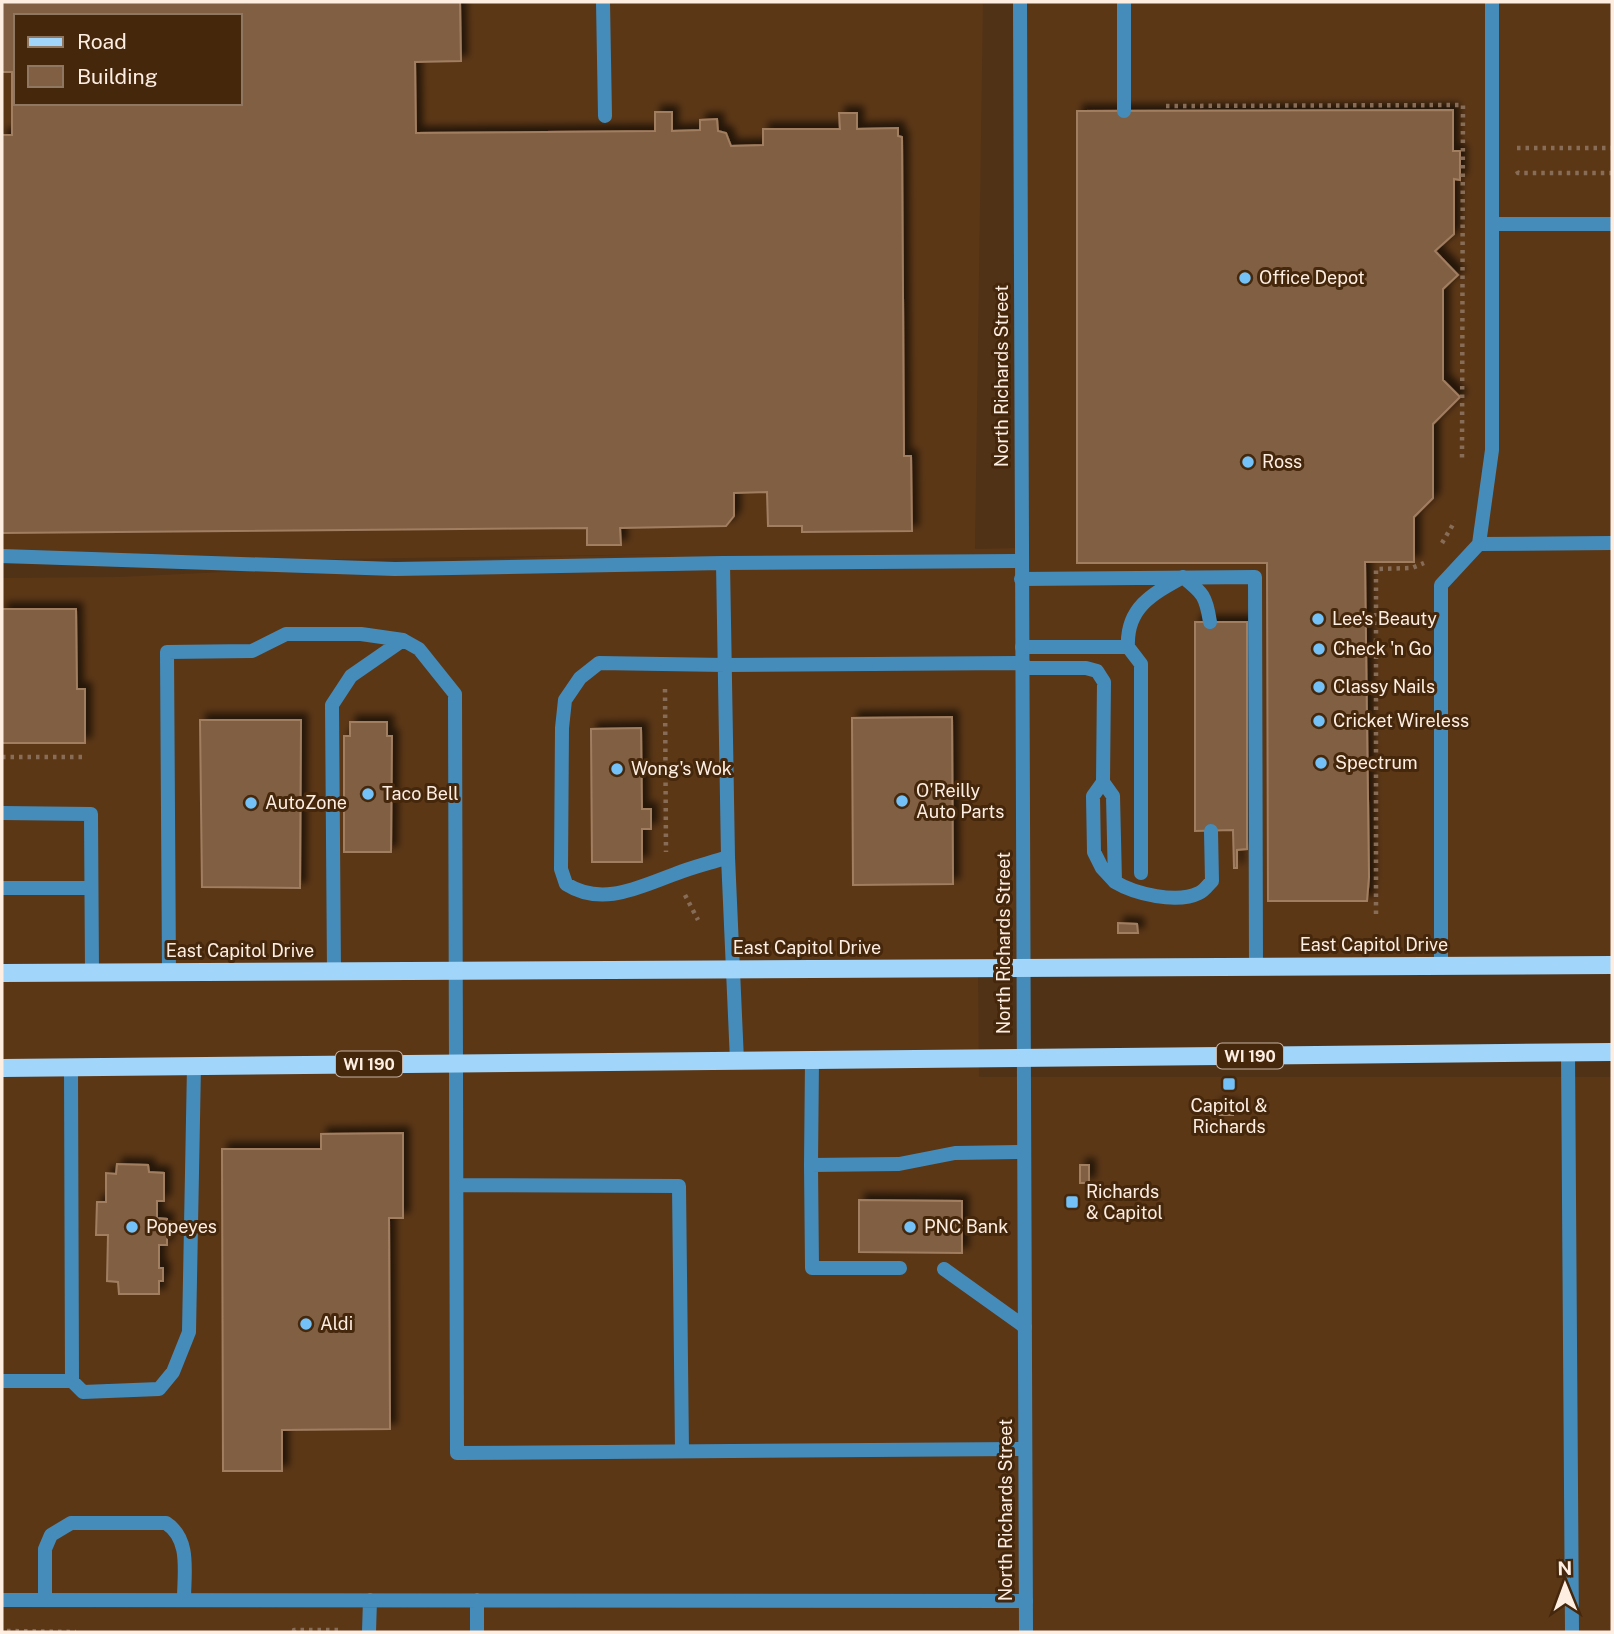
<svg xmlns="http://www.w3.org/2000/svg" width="1614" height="1634" font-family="'Public Sans',sans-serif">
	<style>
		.built { fill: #5b3716; fill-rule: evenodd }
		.building { fill: #805f43; stroke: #a17e61; stroke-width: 2; fill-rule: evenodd; filter: url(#shadow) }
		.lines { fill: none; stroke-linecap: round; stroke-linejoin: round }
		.path { stroke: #876d57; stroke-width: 4.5; stroke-dasharray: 3.5 5; stroke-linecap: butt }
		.lane { stroke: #468cba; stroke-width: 14 }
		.street { stroke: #468cba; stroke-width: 14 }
		.primary { stroke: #a1d5fa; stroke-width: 18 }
		.poi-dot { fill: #73c1f6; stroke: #45270c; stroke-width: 2.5 }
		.labels { text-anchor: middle; stroke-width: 6; stroke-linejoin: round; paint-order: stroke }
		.shield { fill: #45270c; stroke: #c6b2a2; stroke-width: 2 }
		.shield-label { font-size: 16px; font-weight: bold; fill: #feeee2 }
		.poi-label { font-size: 18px; fill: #feeee2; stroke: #45270c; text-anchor: start }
		.street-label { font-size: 18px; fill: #feeee2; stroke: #45270c }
	</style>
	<defs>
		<filter id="shadow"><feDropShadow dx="6" dy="-6" stdDeviation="3.5" flood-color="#0009"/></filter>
	</defs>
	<rect width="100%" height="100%" fill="#503217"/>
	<path class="built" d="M2 2H983L975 549 1021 548 1020 2H1612V965L978 969 979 1077H1612V1632H2V578L119 577 538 557 673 554 2 564ZM16 16H240V103H16Z"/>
	<path class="building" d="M2 2H460L461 61 415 62 416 133 655 131V112H672V131L700 130V120L717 119 718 131 726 133 731 146 763 145V129H840L839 113H857V129L898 128V136L902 137 904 456H911L912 531 802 532V526H768L767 492 734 493V516L726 526 620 528 621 545H587V528L2 533V135H12V72H2ZM16 16H240V103H16Z
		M1453 110V151H1460V180L1454 179V234L1435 251 1458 275 1443 289V380L1460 397 1433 424V498L1414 517V562H1365L1369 877 1367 901H1268L1267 563H1077V111Z
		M2 609H76L77 689H85V743H2Z
		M1195 622H1247V849L1237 850V868H1234L1233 830 1195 831Z
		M952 717 953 884 853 885 852 718Z
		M200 720H301L300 888 202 887Z
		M350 722H387V736H392L391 852H344V736H350Z
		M641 728 642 809H651V829H642V862H592L591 729Z
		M1118 923 1137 924 1138 933H1118Z
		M1215 1106H1233V1115H1215Z
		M403 1133V1218H389L390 1429 282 1430V1471H223L222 1149H321V1134Z
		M117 1164 148 1165 149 1172 164 1173V1201H157V1218L167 1219V1245H159V1268H163V1281H159V1294H119L118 1282 107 1281 108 1235H96L97 1202H106V1173L116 1174Z
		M1080 1165H1089V1183H1080Z
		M859 1200 962 1201V1253L859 1252Z"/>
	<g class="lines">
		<path class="path" d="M1166 106 1463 105 1462 460
			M1517 148H1612
			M1517 171 1518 173H1612
			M1442 543 1455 521
			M665 689 666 852
			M2 757H86
			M685 895 698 920
			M1376 914V569L1412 568 1424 563
			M7 1631 76 1632
			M294 1632V1630H343"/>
		<path class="lane" d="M603 2 605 116
			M1124 2V111
			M1493 224H1612
			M1479 544 1612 543
			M2 556 395 569 723 563
			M1021 579 1255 577 1256 967
			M1022 647H1128C1126 608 1152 594 1183 577 1203 593 1206 596 1210 622
			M1128 647 1141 664V873
			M1023 668H1086L1097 671 1104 682 1103 782 1113 796 1115 882C1135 894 1177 904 1199 893 1204 891 1208 885 1212 881L1211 831
			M1103 782 1093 796 1094 852 1102 868 1115 882
			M2 813 91 814 92 973
			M728 857C710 863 692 867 675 874 639 887 602 907 566 884L561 869 562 728 565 700 580 678 599 663 725 665 1023 663
			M2 888H91
			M1441 966V585L1479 544 1492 450V2
			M169 972 167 652 252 651 286 634H361L403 640 419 649 455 694 457 1453 1025 1449
			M334 972 332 705 351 676 403 640
			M1568 1053 1572 1632
			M812 1060 811 1165 899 1164 955 1153 1024 1152
			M737 1061 728 857 723 563 1022 561
			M71 1067 72 1381 83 1392 159 1389 173 1372 189 1332 194 1066
			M811 1165 812 1268H900
			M457 1185 679 1186 682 1450
			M944 1269 1025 1327
			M2 1381H72
			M2 1600 1026 1601
			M45 1600V1549L51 1535 71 1523H166C191 1539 184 1573 184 1600
			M477 1600V1632
			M369 1632 370 1600"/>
		<path class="street" d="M1020 2 1026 1632"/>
		<path class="primary" d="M2 973 1612 965
			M2 1068 1612 1052"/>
	</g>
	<g class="poi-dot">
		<circle cx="1245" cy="278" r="7"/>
		<circle cx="1248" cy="462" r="7"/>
		<circle cx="1318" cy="619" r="7"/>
		<circle cx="1319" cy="649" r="7"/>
		<circle cx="1319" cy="687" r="7"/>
		<circle cx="1319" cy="721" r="7"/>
		<circle cx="1321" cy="763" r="7"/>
		<circle cx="617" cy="769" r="7"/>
		<circle cx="368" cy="794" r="7"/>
		<circle cx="902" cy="801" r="7"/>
		<circle cx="251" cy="803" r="7"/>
		<rect x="1222" y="1077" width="14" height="14" rx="3.5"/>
		<rect x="1065" y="1195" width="14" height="14" rx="3.5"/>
		<circle cx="132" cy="1227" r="7"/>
		<circle cx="910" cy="1227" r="7"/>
		<circle cx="306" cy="1324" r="7"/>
	</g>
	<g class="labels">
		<g class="shield">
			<rect x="1217" y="1043.5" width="66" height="25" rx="5"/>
			<rect x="336" y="1051.5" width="66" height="25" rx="5"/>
		</g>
		<g class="shield-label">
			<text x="1250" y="1062">WI 190</text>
			<text x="369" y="1070">WI 190</text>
		</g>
		<g class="poi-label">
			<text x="1259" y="284">Office Depot</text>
			<text x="1262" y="468">Ross</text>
			<text x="1332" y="625">Lee's Beauty</text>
			<text x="1333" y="655">Check 'n Go</text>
			<text x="1333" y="693">Classy Nails</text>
			<text x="1333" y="727">Cricket Wireless</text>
			<text x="1335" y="769">Spectrum</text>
			<text x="631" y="775">Wong's Wok</text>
			<text x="916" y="797">O'Reilly<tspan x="916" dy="21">Auto Parts</tspan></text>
			<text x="382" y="800">Taco Bell</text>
			<text x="265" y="809">AutoZone</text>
			<text x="1229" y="1112" text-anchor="middle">Capitol &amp;<tspan x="1229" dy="21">Richards</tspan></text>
			<text x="1086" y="1198">Richards<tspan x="1086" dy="21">&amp; Capitol</tspan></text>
			<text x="146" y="1233">Popeyes</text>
			<text x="924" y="1233">PNC Bank</text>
			<text x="320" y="1330">Aldi</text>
		</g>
		<g class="street-label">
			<text transform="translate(1002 376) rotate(-90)" y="6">North Richards Street</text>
			<text transform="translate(1004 943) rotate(-90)" y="6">North Richards Street</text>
			<text x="1374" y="951">East Capitol Drive</text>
			<text x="807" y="954">East Capitol Drive</text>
			<text x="240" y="957">East Capitol Drive</text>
			<text transform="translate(1006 1510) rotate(-90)" y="6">North Richards Street</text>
		</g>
	</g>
	<rect width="1614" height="1634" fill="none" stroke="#feeee2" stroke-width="7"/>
	<rect x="14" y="14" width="228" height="91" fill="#45270c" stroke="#8f7762" stroke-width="2"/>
	<rect x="28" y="37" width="35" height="10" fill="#a1d5fa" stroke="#8f7762" stroke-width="2"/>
	<text x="77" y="49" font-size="21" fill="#feeee2">Road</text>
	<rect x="28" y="66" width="35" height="21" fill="#805f43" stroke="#8f7762" stroke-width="2"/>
	<text x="77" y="84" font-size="21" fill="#feeee2">Building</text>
	<g transform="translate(1565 1585) rotate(359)" stroke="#45270c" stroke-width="5" paint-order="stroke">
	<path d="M0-5L12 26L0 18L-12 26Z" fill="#feeee2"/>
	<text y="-10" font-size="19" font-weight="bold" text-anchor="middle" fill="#feeee2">N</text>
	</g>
</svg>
